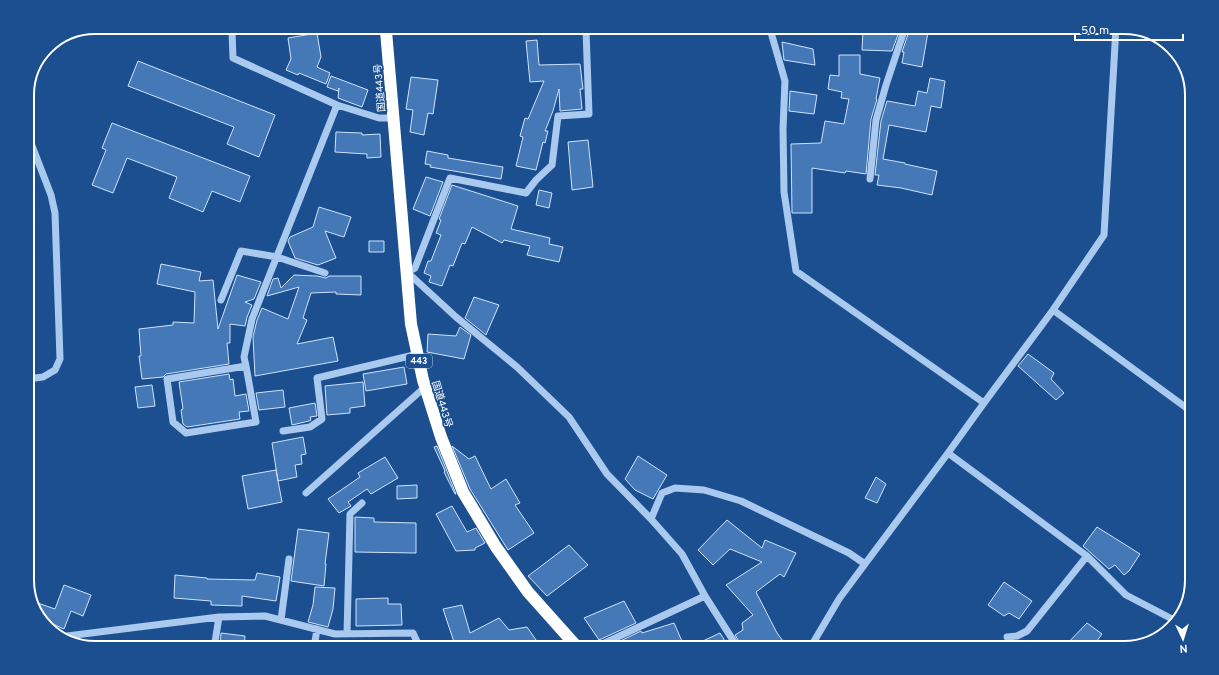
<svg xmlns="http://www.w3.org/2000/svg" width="1219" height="675" font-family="Overpass,'Noto Sans JP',sans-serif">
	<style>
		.building { fill: #4478b7; stroke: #cfe3fa }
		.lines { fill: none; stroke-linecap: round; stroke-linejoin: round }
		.minor { stroke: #a9c9ee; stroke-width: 7 }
		.highway { stroke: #fff; stroke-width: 12 }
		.labels { text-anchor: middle; stroke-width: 3.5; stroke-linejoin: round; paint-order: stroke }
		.shield { fill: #1b4f8f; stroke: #bbcadd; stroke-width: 1 }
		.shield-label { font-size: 9px; font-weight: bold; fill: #fff }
		.street-label { font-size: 10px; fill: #fff; stroke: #1b4f8f }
		.rim { fill: none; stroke: #fff; stroke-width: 2 }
	</style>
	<rect width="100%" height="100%" fill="#1b4f8f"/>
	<path class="building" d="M910 28 928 32 922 67 902 63 904 52H902Z
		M863 30 899 32 892 51 862 50Z
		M317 33 321 57 317 67 330 73 326 84 299 73 298 75 286 70 291 59 288 38Z
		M537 40 539 65 580 64 583 89H580L582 109 560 111 559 89 553 111 545 131H548L545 143 543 142 536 170 516 166 523 137 520 136 525 118 528 119 544 81 530 82 526 41Z
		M782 42 813 49 815 65 784 60Z
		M839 55H860V74L880 78 876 99H877L871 119 866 174 846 171 845 173 812 168V213H792L791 144 821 143 825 121 844 124 849 99 841 98 842 92 828 89 830 75 839 76Z
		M138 61 275 115 259 157 227 144 234 127 128 86Z
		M331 76 368 90 362 107 338 98 339 88 338 91 327 87Z
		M411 77 438 80 433 114 428 113 424 135 410 132 413 110 406 109Z
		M930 78 945 81 941 108 931 106 926 132 889 125 883 159 905 163V164L937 171 932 195 901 188 877 185 879 175H875L881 121 887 101 915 106 918 91 927 93Z
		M790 91 817 95 814 114 789 111Z
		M112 123 250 176 240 202 212 191 203 212 169 198 177 177 127 158 113 193 92 185 106 150 102 148Z
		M336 132 362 133V135L380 134 381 157 367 158V154L335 152Z
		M588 140 593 187 572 190 568 142Z
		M427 151 448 155V158L503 167 501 179 430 167 431 165 425 164Z
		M426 177 443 182 430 216 413 209Z
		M452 185 518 206 511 229 550 238 549 244 563 247 559 262 527 255 530 246 504 240 502 243 472 227 465 244 462 243 453 266 450 265 442 286 429 282 431 276 424 273 428 261H431L441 235 436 233 441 220 439 219Z
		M539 190 552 193 549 208 536 205Z
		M319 207 351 217 344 237 325 231 336 258 318 265 295 258 288 241 290 237 313 227Z
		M369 241H384V252H369Z
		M161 264 201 272 199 281 213 280 218 329 237 275 261 282 254 299 245 302 252 305 247 317 245 326 230 324V343H227L229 364 166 374 163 377 142 379 139 356H141L139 329 173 325V322L194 323 195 292 157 284Z
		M294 275 317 276 326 278 329 276H361V295L336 294V292L311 293 303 318 307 320 297 344 333 337 338 361 255 376 253 337 257 320 262 308 288 319 299 287 267 296 273 279 278 278 281 288Z
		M474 297 499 305 486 335 465 318Z
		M460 327 471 335 464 359 427 352 428 334 456 336Z
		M1028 354 1054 373 1051 379 1064 393 1056 400 1018 366Z
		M404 367 407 384 366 391 363 374Z
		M229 374 230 380 233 379 235 396 246 394 249 411 239 412 240 419 187 427 183 424 181 410 183 409 179 382Z
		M363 382 365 406 350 408V413L327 415 325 386Z
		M152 385 155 406 138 408 135 387Z
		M283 390 285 407 259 410 256 393Z
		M315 403 317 416 310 417 311 420 309 421 292 425 289 408Z
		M303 437 306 454 301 455 302 464 295 465 297 477 278 481 272 443Z
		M437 446 456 494H455L444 472 445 471 434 447Z
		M452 446 469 459 475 456 491 489 506 479 520 503 515 505 534 533 508 550 470 489Z
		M638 456 667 475 653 499 635 490 625 479Z
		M385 457 398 478 371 494 367 489 348 502 351 506 339 513 328 499 360 477 358 473Z
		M276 470 282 502 248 509 242 476Z
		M876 477 886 484 877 503 865 498Z
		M417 485V498L397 499V486Z
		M452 506 467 532 476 528 485 543 475 548V550L456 551 436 514Z
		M355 517 374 518V522L416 523V553L355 552Z
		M727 520 762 548 765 540 796 553 784 577 780 574 756 592 777 633 783 641 774 648H743L735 635 743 630 742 623 753 615 726 585 762 562 730 549 713 565 698 550Z
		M1097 527 1140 554 1129 571 1124 575 1115 565 1109 569 1083 546Z
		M298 529 329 533 325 564H326L324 586 291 581Z
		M569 545 588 565 547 596 528 576Z
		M257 573 280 577 276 601 242 596V606L211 605V601L174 598 175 575 207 578V579L255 580Z
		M1004 582 1032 601 1019 619 1009 613 1004 616 988 605Z
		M64 585 91 595 83 616 71 611 64 629 41 619 36 614 32 601 55 609Z
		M315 587 335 588 333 609 328 627 308 622 313 605Z
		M388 598V604H401L402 625 356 626V599Z
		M624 601 636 623 599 640 584 618Z
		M462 605 470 633 499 618 509 630 527 627 536 640 520 648H456L443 609Z
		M674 623 685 648H606L641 631 642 633Z
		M1087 623 1102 634 1092 648H1063Z
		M221 633 245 636 244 648H220Z
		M720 633 725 641 727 640 732 648H688Z"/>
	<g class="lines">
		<path class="minor" d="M1092 27 1134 30
			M770 29 785 81 783 129 784 192 796 271 984 403
			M586 30 589 114 558 116 552 165 536 180 526 193 450 178 415 268 407 272 456 317 517 367 569 417 607 474 651 519
			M232 31 233 58 337 105 379 118H394
			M27 129 29 138 51 195 55 213 60 359 55 370 43 377 27 379
			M870 179 876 120 886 85 905 28
			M221 300 241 251 277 257 325 273
			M1053 310 1192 412
			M246 366 167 379 173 422 186 433 256 422 246 366 244 357 252 319 337 105
			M283 431 310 427 322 419 317 378 418 354
			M948 453 1087 556 1126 595 1176 621
			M306 493 425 387
			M705 596 738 648
			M281 620 289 559
			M347 634 350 514 362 503
			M59 637 219 617 265 616 335 634 413 633 420 648
			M1007 637 1017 636 1027 631 1087 556
			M214 648 219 617
			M314 648 317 629
			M594 648 705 596 682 554 651 519 662 493 675 488 704 490 741 501 849 553 865 564 948 453 984 403 1053 310 1104 235 1116 27
			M810 648 839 599 865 564"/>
		<path class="highway" d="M386 31 411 324 423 380 441 437 463 492 496 547 528 592 578 648"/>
	</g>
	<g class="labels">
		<rect class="shield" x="406" y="354" width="26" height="14" rx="3"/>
		<g class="shield-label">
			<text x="419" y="364">443</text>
		</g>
		<g class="street-label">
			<text transform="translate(379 88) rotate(-95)" y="4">国道443号</text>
			<text transform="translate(443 404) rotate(73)" y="4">国道443号</text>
		</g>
	</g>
	<path d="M0 0H1219V675H0ZM95 34H1124A61 61 0 0 1 1185 95V580A61 61 0 0 1 1124 641H95A61 61 0 0 1 34 580V95A61 61 0 0 1 95 34Z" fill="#1b4f8f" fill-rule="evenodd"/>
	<path class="rim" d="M95 34H1124A61 61 0 0 1 1185 95V580A61 61 0 0 1 1124 641H95A61 61 0 0 1 34 580V95A61 61 0 0 1 95 34Z"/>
	<g transform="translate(1183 639) rotate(176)" stroke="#1b4f8f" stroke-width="3" paint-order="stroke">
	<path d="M0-3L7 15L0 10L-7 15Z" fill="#ffffff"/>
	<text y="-6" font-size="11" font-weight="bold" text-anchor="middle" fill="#ffffff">N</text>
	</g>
	<path d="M1075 34v6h108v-6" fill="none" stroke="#ffffff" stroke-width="2"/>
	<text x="1081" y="34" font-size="12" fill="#ffffff" stroke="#1b4f8f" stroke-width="3" paint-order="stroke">50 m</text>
</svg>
